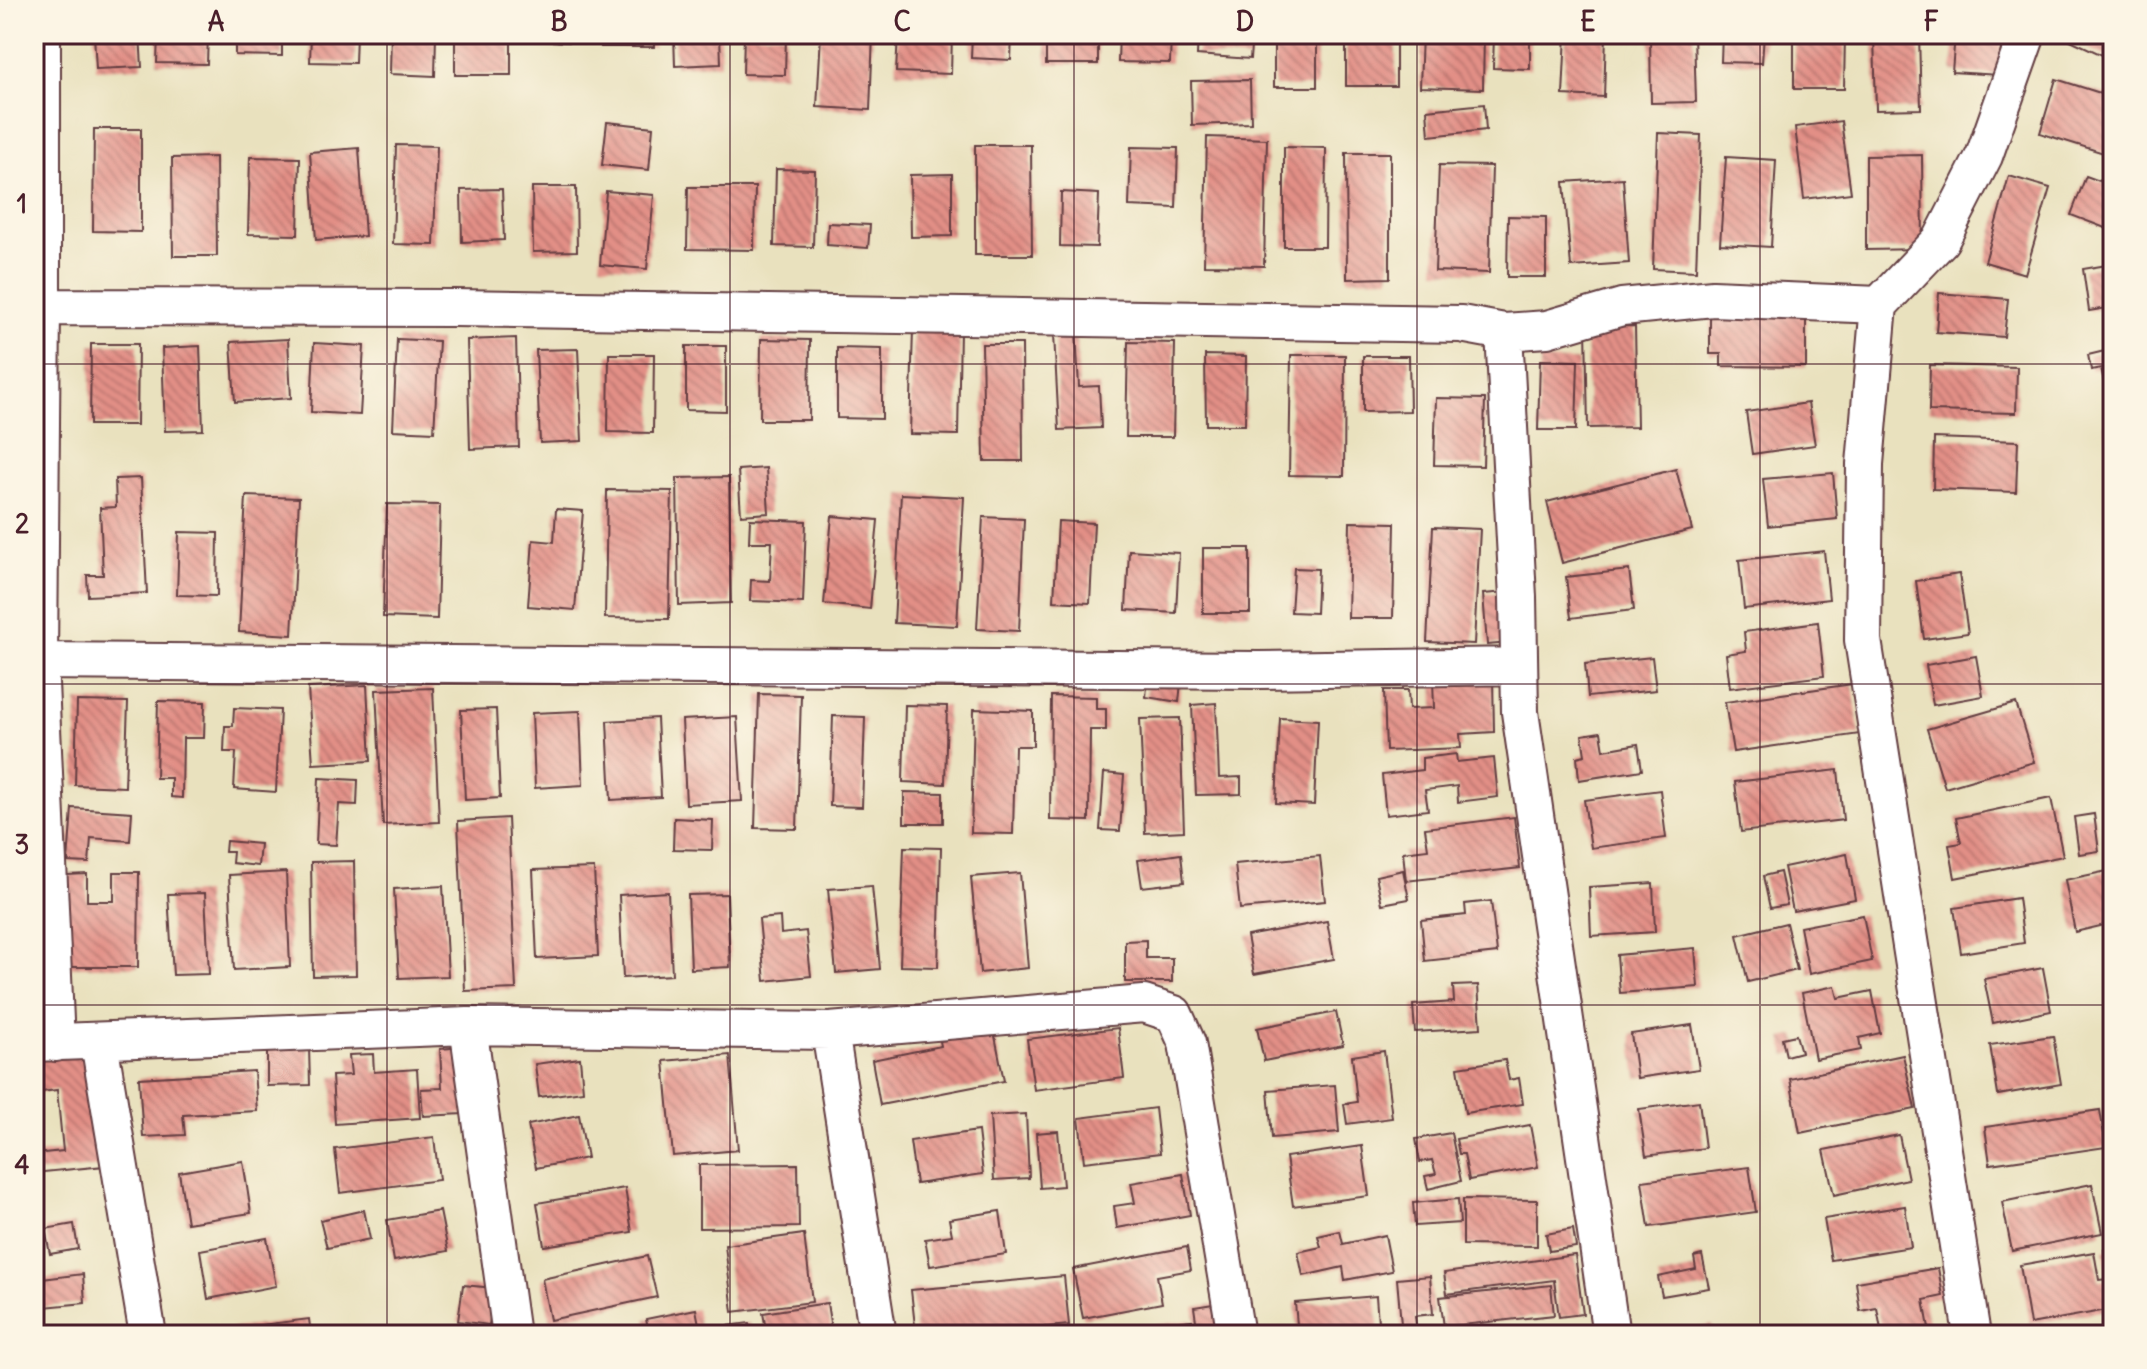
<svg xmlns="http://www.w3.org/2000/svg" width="2147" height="1369" font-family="Delius,sans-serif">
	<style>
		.building { fill: url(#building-back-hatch) }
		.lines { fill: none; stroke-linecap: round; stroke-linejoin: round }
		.street-casing { stroke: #623c41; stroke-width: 40 }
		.street { stroke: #fff; stroke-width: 36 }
		.grid { fill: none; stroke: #4a1f2b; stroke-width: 2; stroke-opacity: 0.55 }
		.neatline { fill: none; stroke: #4a1f2b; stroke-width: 3 }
		.grid-label { font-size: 26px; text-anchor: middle; font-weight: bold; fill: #4a1f2b }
	</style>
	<defs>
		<pattern id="building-back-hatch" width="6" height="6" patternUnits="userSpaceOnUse" patternTransform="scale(2)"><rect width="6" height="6" fill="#e28f86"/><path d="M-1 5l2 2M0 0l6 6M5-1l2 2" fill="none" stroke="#b9746e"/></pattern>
	</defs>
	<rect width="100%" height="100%" fill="#fcf5e5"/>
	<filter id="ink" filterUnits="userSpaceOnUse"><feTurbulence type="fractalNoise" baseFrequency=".0125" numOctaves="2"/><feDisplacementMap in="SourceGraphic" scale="16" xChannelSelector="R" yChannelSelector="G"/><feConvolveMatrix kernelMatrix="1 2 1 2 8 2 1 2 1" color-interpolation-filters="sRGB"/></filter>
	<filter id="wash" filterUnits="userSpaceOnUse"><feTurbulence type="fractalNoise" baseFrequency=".006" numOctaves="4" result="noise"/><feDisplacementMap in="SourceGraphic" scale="32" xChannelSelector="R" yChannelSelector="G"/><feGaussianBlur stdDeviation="1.8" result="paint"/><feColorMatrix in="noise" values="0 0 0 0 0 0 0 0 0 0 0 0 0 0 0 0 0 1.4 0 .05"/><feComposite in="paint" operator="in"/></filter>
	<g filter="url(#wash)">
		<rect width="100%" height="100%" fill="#e9e1be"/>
		<g id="blocks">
			<path class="building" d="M94 34H140L142 67 96 69Z
				M158 34H208L207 64 157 63Z
				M235 34H282V56L235 55Z
				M311 34H356L355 63 310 62Z
				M391 34H436L435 76 390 74Z
				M455 34H511V75H455Z
				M524 34H569V42L524 40Z
				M601 34H654V47H601Z
				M674 34H720L721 64 675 66Z
				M744 34H786L785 75 743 74Z
				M821 34H873L870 110 817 107Z
				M898 34H952L951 74 896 72Z
				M972 34H1012L1011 60 971 58Z
				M1046 34H1098V64H1046Z
				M1119 34H1171L1170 63 1118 62Z
				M1198 34H1252L1250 59 1197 55Z
				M1274 34H1317V87H1274Z
				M1346 34H1396V86H1346Z
				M1422 34H1484L1483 89 1420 87Z
				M1494 34H1530V69L1493 68Z
				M1566 34H1606L1604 97 1563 95Z
				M1650 34H1694L1696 102 1651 103Z
				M1722 34H1764L1762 63 1721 62Z
				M1794 34H1845L1844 89H1794Z
				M1874 34H1919L1921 109 1876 110Z
				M1955 34H2002L1999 75 1952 72Z
				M2068 34H2113V60L2066 38Z
				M2056 79 2113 97V156L2040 133Z
				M1250 80 1251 123 1192 125 1191 81Z
				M1484 104 1486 130 1429 136 1427 110Z
				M1841 121 1851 193 1804 199 1795 127Z
				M607 122 653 127 649 170 602 165Z
				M94 129H141V232L93 231Z
				M1658 133 1701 135 1696 271 1653 269Z
				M1207 137 1267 139 1264 266 1204 265Z
				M396 145 437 146 434 245 393 244Z
				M975 145H1031L1032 255H975Z
				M1131 147 1178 148 1176 208 1129 206Z
				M1284 147 1326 148 1325 247H1284Z
				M359 148 365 236 316 240 310 152Z
				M1346 153H1390V278L1347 279Z
				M1922 155 1923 249 1866 250V156Z
				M216 157 217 256H173L172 158Z
				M250 157 300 158 298 235 248 234Z
				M1726 157 1776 160 1771 247 1720 244Z
				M1439 165 1492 166 1489 273 1435 271Z
				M776 169 815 170 813 247 774 246Z
				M952 174V236L911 237 910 175Z
				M2009 176 2050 188 2025 274 1985 262Z
				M2086 176 2113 186V231L2071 215Z
				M1623 178 1629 263 1571 267 1564 182Z
				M532 187H576L577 251 533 252Z
				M688 187H755L754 250 687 249Z
				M502 189 504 240 462 242 461 190Z
				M606 191 654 195 647 269 600 265Z
				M1061 192 1099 194 1097 247 1060 246Z
				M1508 216 1546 217V277H1507Z
				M828 223 870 225 868 248 827 245Z
				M2113 264V307L2089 311 2083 269Z
				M1939 293 2008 299 2004 337 1936 332Z
				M1806 312V367L1721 366V354H1710V315Z
				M1635 326 1637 427 1588 428 1586 327Z
				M913 329 960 330 958 435 910 434Z
				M1076 332 1079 387 1099 386 1101 428 1059 430 1054 334Z
				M516 338 519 447 470 449 467 340Z
				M288 339 291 398 235 402 231 342Z
				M397 339 439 341 434 432 393 430Z
				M761 339 810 340 809 420H760Z
				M1128 342 1175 343 1173 437H1126Z
				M314 343 364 346 360 415 311 412Z
				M91 344H138L137 425H90Z
				M982 344H1022L1023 461H984Z
				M200 346 203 430 165 431 162 348Z
				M686 346H726V411L686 410Z
				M837 348 882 349V419L837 418Z
				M578 349 582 441 540 443 536 350Z
				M2113 349V390L2106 391 2101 368 2091 370 2088 355Z
				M609 354H654L653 433 608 432Z
				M1205 355 1246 356 1245 425H1206Z
				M1291 355H1345L1344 476 1289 475Z
				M1363 356H1409L1410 411 1363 412Z
				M1540 360 1578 361 1576 430H1538Z
				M1930 365 2017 367 2016 413 1929 411Z
				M1436 398 1485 399 1483 466 1434 465Z
				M1808 403 1815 445 1752 454 1746 412Z
				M2113 422V460H2112L2104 423Z
				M1934 438 2018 441 2016 492 1933 489Z
				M766 468 769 513 741 515 738 470Z
				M1676 469 1692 530 1562 563 1547 502Z
				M1833 473 1837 519 1768 526 1763 479Z
				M729 477 731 603 679 605 677 478Z
				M141 478 147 593 88 596 87 575H103L100 508 116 507 115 479Z
				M607 490 672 491 669 619 605 618Z
				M901 494 964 497 957 626 894 623Z
				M246 496 299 498 292 635 239 632Z
				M2113 503V527H2112L2107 504Z
				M387 504 440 505 437 619 383 617Z
				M556 509 583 511 575 610 528 606 533 540 554 542Z
				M832 516 878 520 870 609 824 604Z
				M983 517 1024 519 1019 631 977 629Z
				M750 519 806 521 803 603 750 601 751 580 770 581 772 542H749Z
				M1058 521 1094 523 1090 603 1054 601Z
				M1350 522 1395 523 1393 618H1348Z
				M1433 527 1480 529 1474 644 1427 642Z
				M179 532 218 533 217 596 177 595Z
				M1203 548H1250V613H1203Z
				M1129 550 1179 553 1176 613 1126 610Z
				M1824 551 1829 599 1744 609 1739 560Z
				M1294 568 1318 569 1316 613 1291 612Z
				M1629 570 1634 610 1571 618 1566 577Z
				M1959 574 1968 633 1924 639 1916 581Z
				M1507 592 1510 643 1487 645 1483 594Z
				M1818 622 1824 676 1730 688 1726 654 1746 651 1744 632Z
				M1976 656 1983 696 1933 705 1926 665Z
				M1652 657 1656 690 1588 697 1585 664Z
				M1148 677 1181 682 1179 702 1146 697Z
				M1493 677 1494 732 1460 734 1461 748 1386 751 1384 690H1408L1409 709 1434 708 1433 679Z
				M1853 684 1860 734 1733 752 1725 702Z
				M367 685 371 761 313 764 308 688Z
				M433 688 439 822 383 825 376 690Z
				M759 694 801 695 797 829 755 828Z
				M1051 696 1096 697V709H1106V730H1090L1089 821 1050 820Z
				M77 701 128 702 125 787 75 785Z
				M158 701 205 702 204 738H183L182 798 171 797V778H156Z
				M1216 703 1219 778 1241 777V794L1196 795 1192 705Z
				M2016 703 2034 762 1945 788 1927 729Z
				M905 705 947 706 945 784 903 782Z
				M234 708 280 710 276 792 234 789 236 752H224L225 726H233Z
				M496 709 500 798 465 800 461 710Z
				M974 709 1033 711V746H1015L1013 834 971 833Z
				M580 711 583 785 535 788 532 713Z
				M833 716 865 717 862 807 830 806Z
				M737 717 742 801 686 804 682 720Z
				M657 718 661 797 611 800 607 721Z
				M1180 718 1184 831 1145 833 1140 719Z
				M1280 718 1318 720 1314 805 1276 803Z
				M1601 732 1604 750 1638 744 1642 770 1579 780 1577 757 1585 755 1582 735Z
				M1456 754 1457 762 1494 758 1498 797 1458 802 1457 786 1425 790 1428 810 1386 815 1382 775 1422 770V758Z
				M1838 770 1843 820 1741 832 1735 782Z
				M1104 773 1124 775 1120 831 1100 830Z
				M319 778 358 780 357 805 339 804 336 845 316 844Z
				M1660 790 1666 838 1591 848 1584 800Z
				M904 792 943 793V823H904Z
				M2051 798 2063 856 1955 878 1949 845 1961 843 1956 818Z
				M72 808 132 812 130 841 91 838 89 863 68 862Z
				M2094 814 2099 851 2079 854 2074 817Z
				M1514 817 1520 868 1406 881 1403 852 1428 849 1425 828Z
				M508 818 516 989 465 991 458 821Z
				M674 818 713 820 712 850 673 849Z
				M226 841 260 844 258 866 232 863 233 852H225Z
				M904 847 941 848 938 967 900 966Z
				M1181 854 1184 882 1142 887 1138 860Z
				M1847 854 1855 899 1793 911 1784 867Z
				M1320 856 1325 901 1240 909 1235 864Z
				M354 861 356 975 313 976 311 862Z
				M594 868 598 956 537 959 533 870Z
				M1403 870 1409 899 1382 904 1376 876Z
				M2112 870 2113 923 2075 932 2065 880Z
				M114 872H139L138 967H67V875L87 874V901H114Z
				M286 872 290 967 234 970 229 875Z
				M1780 872 1787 905 1770 908 1763 876Z
				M1020 873 1028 968 980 973 971 877Z
				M1653 883 1655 932 1591 936 1589 887Z
				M443 886 448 976 399 978 394 889Z
				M872 886 880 969 836 973 828 889Z
				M668 892 672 975 623 978 619 895Z
				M205 893 209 974 173 975 168 894Z
				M727 894 730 967 691 969 688 895Z
				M2018 898 2024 943 1961 953 1954 908Z
				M1491 901 1497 953 1425 961 1421 920 1466 915 1465 904Z
				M1863 915 1872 961 1809 974 1800 927Z
				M780 917 781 934 806 931 811 976 765 981 759 919Z
				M1327 921 1334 959 1254 974 1247 936Z
				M1786 923 1797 970 1748 982 1737 935Z
				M1146 940V958H1172V982H1125V941Z
				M1695 948 1698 987 1620 993 1617 955Z
				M2043 968 2051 1011 1993 1023 1984 979Z
				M1478 985 1481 1028 1415 1032 1413 1005 1454 1002 1453 986Z
				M1835 986 1838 998 1872 991 1880 1033 1859 1038 1861 1050 1815 1059 1802 993Z
				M1336 1012 1343 1045 1264 1061 1257 1028Z
				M1692 1025 1699 1069 1637 1078 1631 1034Z
				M1118 1028 1124 1078 1034 1090 1027 1039Z
				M994 1031 1004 1081 880 1105 872 1060 941 1046 940 1041Z
				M1796 1035 1801 1052 1786 1056 1782 1038Z
				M2053 1036 2061 1084 1998 1095 1990 1045Z
				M309 1047 310 1085 267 1086V1048Z
				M462 1047 464 1114 423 1116 421 1089 442 1088 440 1049Z
				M1384 1051 1392 1118 1347 1124 1344 1104 1357 1102 1352 1056Z
				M92 1052 104 1166 34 1173V1154L63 1151 57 1090 34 1093V1059Z
				M373 1054 374 1072 417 1069 420 1118 335 1124 332 1076 351 1075 349 1055Z
				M730 1055 738 1150 673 1156 664 1061Z
				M1903 1055 1915 1109 1800 1133 1790 1079Z
				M580 1058 583 1091 539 1097 535 1064Z
				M1505 1060 1509 1080 1519 1078 1523 1104 1465 1113 1458 1067Z
				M254 1071 257 1111 183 1115 185 1135 143 1137 139 1078Z
				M1335 1085 1339 1132 1272 1138 1268 1090Z
				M1699 1101 1705 1148 1646 1156 1639 1109Z
				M1155 1108 1160 1153 1084 1162 1079 1118Z
				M2100 1110 2106 1147 1990 1164 1985 1127Z
				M1026 1114 1029 1178 994 1180 990 1116Z
				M579 1115 587 1158 536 1168 528 1125Z
				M1530 1125 1538 1167 1469 1180 1464 1154H1459L1456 1139Z
				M978 1131 983 1174 916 1184 910 1141Z
				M1058 1131 1063 1186 1040 1188 1036 1133Z
				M1451 1133 1461 1181 1428 1189 1425 1176 1436 1174 1432 1160 1420 1162 1416 1139Z
				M1899 1135 1908 1179 1834 1195 1824 1150Z
				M434 1137 439 1180 340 1193 335 1149Z
				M1362 1146 1369 1196 1293 1206 1286 1157Z
				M243 1161 251 1213 187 1223 179 1172Z
				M798 1164 799 1227 699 1228V1165Z
				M1749 1167 1756 1212 1649 1227 1642 1181Z
				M1183 1174 1190 1215 1117 1228 1114 1206 1135 1203 1131 1183Z
				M2092 1184 2102 1233 2012 1251 2002 1202Z
				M625 1188 632 1232 544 1246 537 1203Z
				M1458 1199 1460 1223 1415 1226 1413 1203Z
				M1463 1199 1537 1200V1246L1463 1245Z
				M1905 1206 1911 1247 1831 1260 1824 1219Z
				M364 1210 370 1239 327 1248 320 1220Z
				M440 1211 448 1251 394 1261 387 1220Z
				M1000 1211 1006 1254 930 1266 925 1239 952 1235 949 1219Z
				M74 1224 78 1249 50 1254 45 1229Z
				M1573 1229 1576 1247 1549 1251 1546 1234Z
				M1340 1231 1343 1244 1385 1235 1392 1271 1345 1280 1343 1267 1303 1276 1298 1252 1321 1247 1318 1236Z
				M804 1234 812 1302 733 1312 725 1245Z
				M267 1238 276 1286 208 1299 200 1250Z
				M1187 1247 1191 1270 1157 1276 1162 1303 1083 1318 1073 1269Z
				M2113 1249V1309L2030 1324 2020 1265 2094 1252 2099 1280 2108 1279 2104 1250Z
				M1575 1255 1583 1314 1559 1317 1554 1280 1447 1294 1444 1273Z
				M1702 1255 1709 1288 1662 1296 1658 1277 1696 1269 1694 1257Z
				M647 1256 657 1297 550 1320 542 1279Z
				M1938 1268 1943 1296 1924 1300 1929 1328 1882 1335 1877 1308 1860 1311 1856 1282Z
				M83 1274 85 1303 34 1308V1280Z
				M1064 1276 1069 1325 961 1335H916L911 1290Z
				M1430 1276 1433 1314 1415 1316 1417 1335H1402L1397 1279Z
				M463 1285 494 1288 489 1325 458 1321Z
				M1551 1285 1554 1315 1444 1327 1440 1297Z
				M1376 1296 1379 1335H1298L1295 1303Z
				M1226 1302 1230 1335H1198L1194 1307Z
				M827 1303 832 1335H767L763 1313Z
				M696 1309 701 1335H649L646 1319Z
				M309 1319 311 1335H221L220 1330Z
				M1192 1320 1194 1335H1117L1116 1331Z
				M749 1323 751 1335H720L719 1327Z
				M1712 1325 1714 1335H1675V1334Z"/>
		</g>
	</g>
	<g filter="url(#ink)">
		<use href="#blocks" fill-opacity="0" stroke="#623c41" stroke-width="2"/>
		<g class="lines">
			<g class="street-casing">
				<path id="street" d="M42 34V307L39 660 56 1043
					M34 307 455 308 1461 324 1504 332 1547 329 1622 307 1713 298 1879 305
					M1504 332 1518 597 1520 712 1611 1335
					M34 661 1259 670 1519 666
					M468 1026 511 1335
					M830 1031 878 1335
					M99 1042 148 1335
					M34 1043 468 1026 830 1031 1144 1004 1174 1014 1187 1043 1236 1335
					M1972 1335 1863 640 1865 464 1879 305 1941 240 1984 156 2027 34"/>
			</g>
			<use href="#street" class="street"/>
		</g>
	</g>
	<path class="grid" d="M387 34V1335M730 34V1335M1074 34V1335M1417 34V1335M1760 34V1335M34 364H2113M34 684H2113M34 1005H2113"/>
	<rect width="2147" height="1369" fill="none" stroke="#fcf5e5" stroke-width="88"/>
	<rect x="44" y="44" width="2059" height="1281" class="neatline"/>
	<g class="grid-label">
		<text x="216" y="31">A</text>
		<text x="559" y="31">B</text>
		<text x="902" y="31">C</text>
		<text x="1245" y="31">D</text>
		<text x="1588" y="31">E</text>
		<text x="1931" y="31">F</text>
		<text x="22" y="213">1</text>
		<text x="22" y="533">2</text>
		<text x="22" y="854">3</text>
		<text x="22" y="1174">4</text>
	</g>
</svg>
